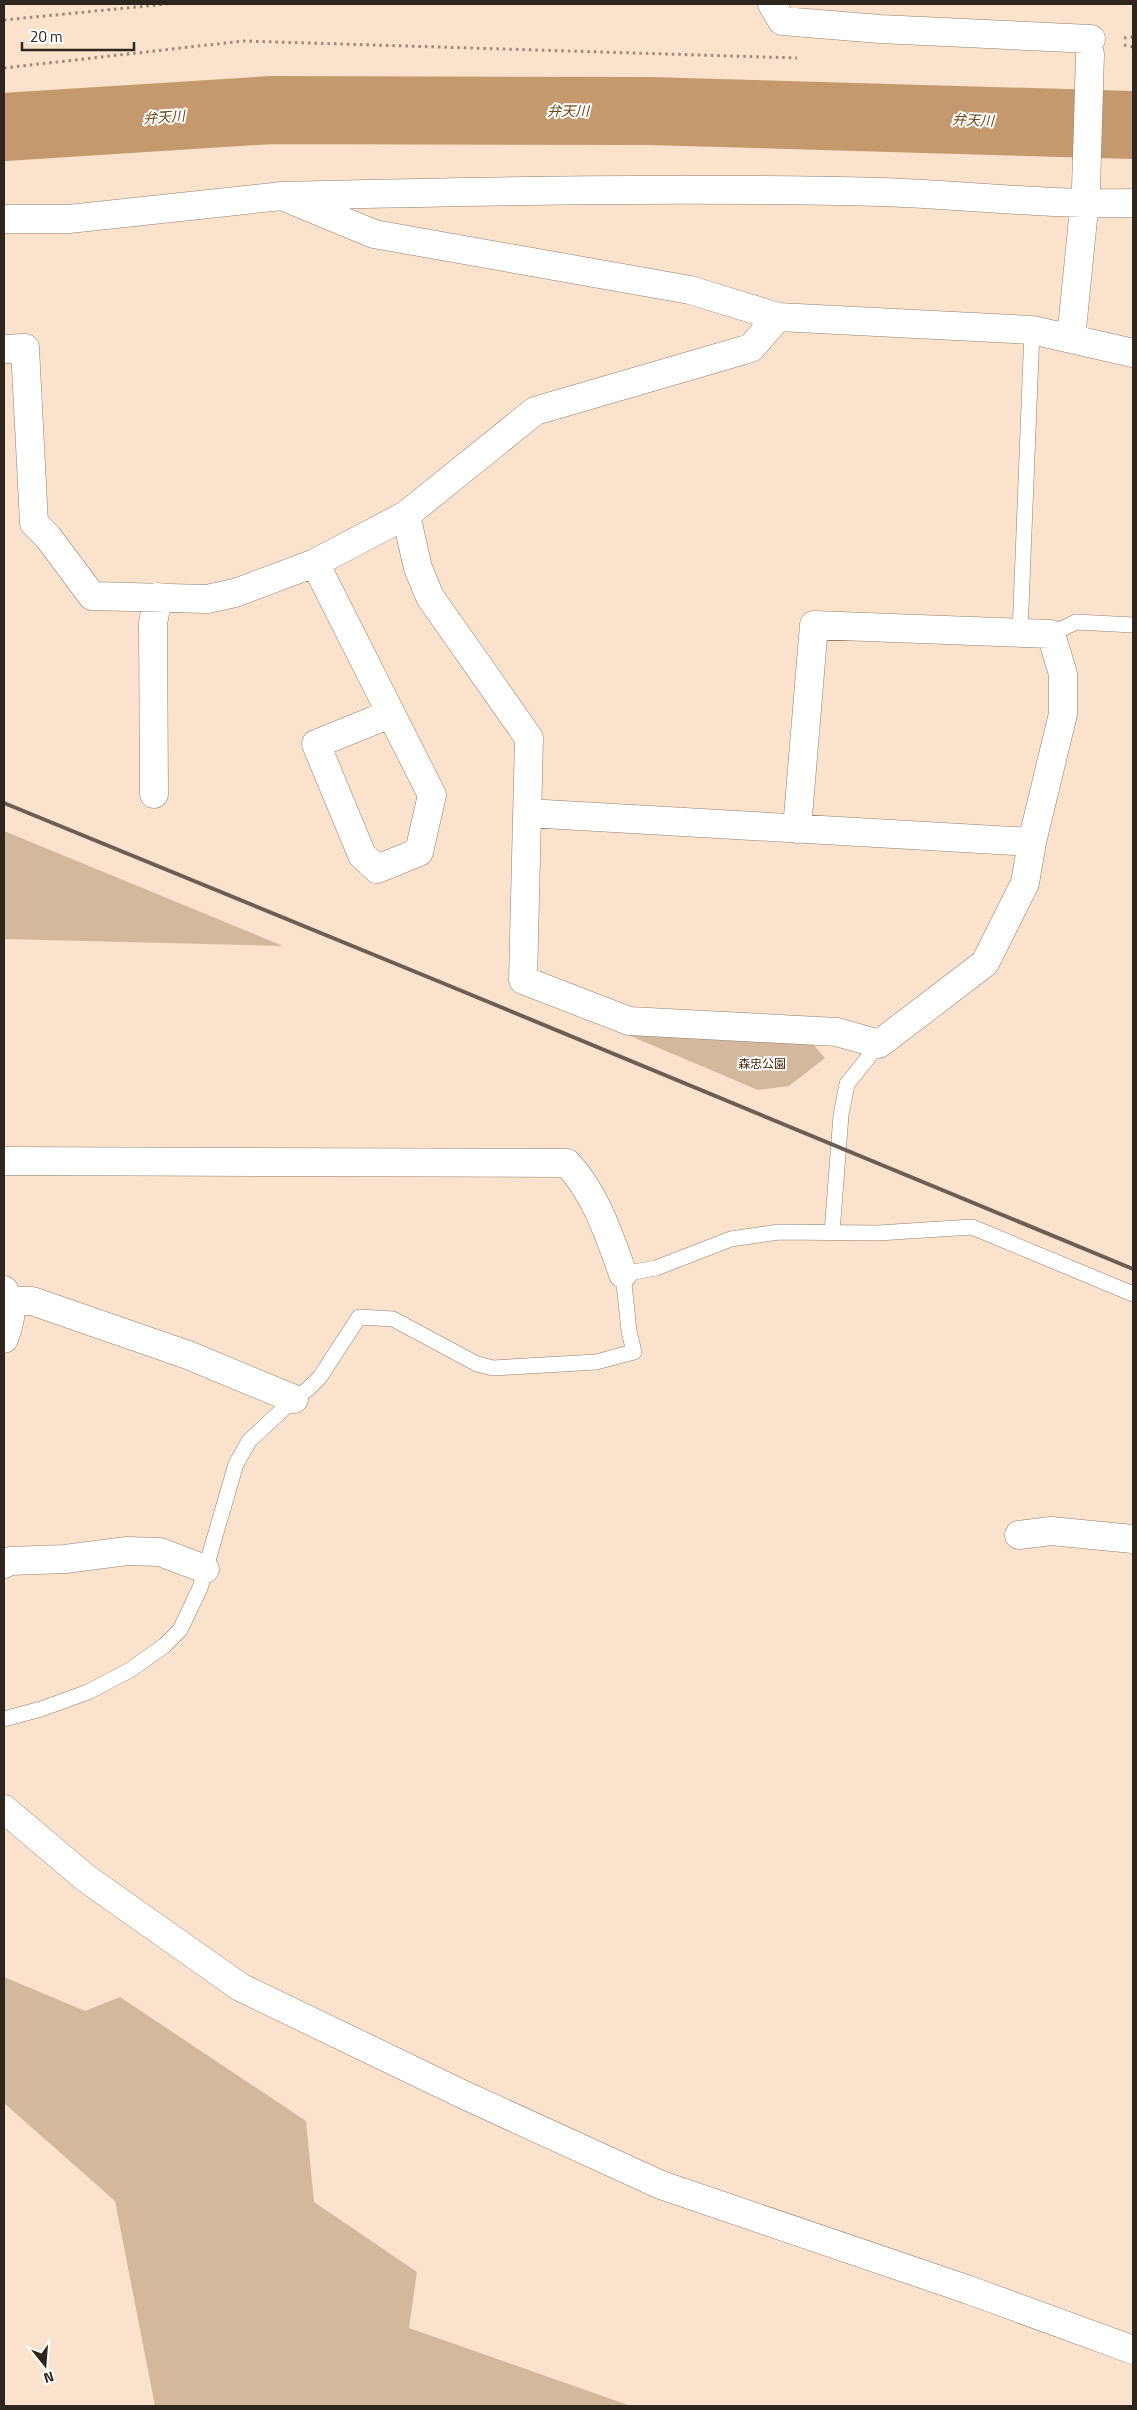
<svg xmlns="http://www.w3.org/2000/svg" width="1137" height="2410" font-family="'Titillium Web','Noto Sans JP',sans-serif">
	<style>
		.green { fill: #d4b89e }
		.lines { fill: none; stroke-linecap: round; stroke-linejoin: round }
		.river { stroke: #c5996e; stroke-width: 68 }
		.service-casing { stroke: #937e6b; stroke-width: 16 }
		.minor-casing { stroke: #937e6b; stroke-width: 29 }
		.path { stroke: #9c8b7c; stroke-width: 3; stroke-dasharray: 2.5 4; stroke-linecap: butt }
		.service { stroke: #fff; stroke-width: 15 }
		.minor { stroke: #fff; stroke-width: 28 }
		.rail { stroke: #6c5e52; stroke-width: 4 }
		.labels { text-anchor: middle; stroke-width: 4; stroke-linejoin: round; paint-order: stroke }
		.park-label { font-size: 12px; fill: #412300; stroke: #fff }
		.water-label { font-size: 14px; font-style: italic; fill: #714514; stroke: #fff }
	</style>
	<rect width="100%" height="100%" fill="#fae2cd"/>
	<path class="green" d="M4 831 283 946 4 939Z
		M628 1035 810 1041 825 1058 789 1086 758 1090Z
		M4 1977 85 2011 120 1997 306 2121 314 2202 417 2272 409 2328 631 2406H155L115 2201 4 2103Z"/>
	<g class="lines">
		<path class="river" d="M4 127 272 110 649 111 1133 125"/>
		<g class="service-casing">
			<path id="service" d="M1020 633 1032 330
				M1051 634 1076 622 1133 625
				M832 1233 841 1115 847 1084 879 1044
				M4 1719 41 1709 88 1692 130 1670 164 1646 180 1630 200 1588 236 1464 249 1441 294 1399 308 1389 320 1377 359 1317 393 1319 477 1364 493 1368 596 1362 634 1352 629 1331 623 1274 656 1268 731 1239 779 1232 878 1233 972 1227 1133 1294"/>
		</g>
		<g class="minor-casing">
			<path id="minor" d="M772 4 782 21 880 29 1091 39
				M1133 203C1049 205 965 195 881 192 681 187 482 191 282 196L374 234 690 290 778 317 1032 330 1133 353
				M4 219H69L282 196
				M1071 339 1086 189 1090 54
				M4 349 25 348 34 523 48 537 92 596 207 599 235 593 315 563 406 515 535 411 751 348 778 317
				M406 515 418 568 430 597 529 738 523 980 629 1021 837 1032 879 1044 985 963 1025 883 1032 842 527 813
				M315 563 432 795 419 852 377 869 362 855 316 744 390 714
				M154 794 153 623 158 597
				M797 829 814 625 1051 634 1063 674V714L1032 842
				M4 1161 567 1163C596 1194 609 1235 623 1274
				M4 1290C14 1310 11 1319 4 1339
				M9 1301H32L188 1355 294 1399
				M1019 1535 1051 1531 1133 1539
				M4 1564 10 1561 65 1559 127 1551 160 1552 205 1569
				M4 1809 87 1879 240 1987 462 2094 661 2185 969 2290 1133 2350"/>
		</g>
		<path class="path" d="M4 20 167 4
			M1124 38 1133 37
			M1124 45 1133 47
			M4 68 243 41 797 58"/>
		<use href="#service" class="service"/>
		<use href="#minor" class="minor"/>
		<path class="rail" d="M4 803 445 984 1133 1269"/>
	</g>
	<g class="labels">
		<g class="park-label">
			<text x="762" y="1068">森忠公園</text>
		</g>
		<g class="water-label">
			<text x="568" y="116">弁天川</text>
			<text transform="translate(164 117) rotate(-4)" y="5">弁天川</text>
			<text transform="translate(973 120) rotate(2)" y="5">弁天川</text>
		</g>
	</g>
	<rect width="1137" height="2410" fill="none" stroke="#2e251d" stroke-width="10"/>
	<g transform="translate(45 2365) rotate(163)" stroke="#ffffff" stroke-width="4" paint-order="stroke">
	<path d="M0-4L9 19L0 12L-9 19Z" fill="#2e251d"/>
	<text y="-8" font-size="14" font-weight="bold" text-anchor="middle" fill="#2e251d">N</text>
	</g>
	<path d="M22 42v8h112v-8" fill="none" stroke="#2e251d" stroke-width="2.5"/>
	<text x="30" y="42" font-size="15" fill="#2e251d" stroke="#ffffff" stroke-width="4" paint-order="stroke">20 m</text>
</svg>
